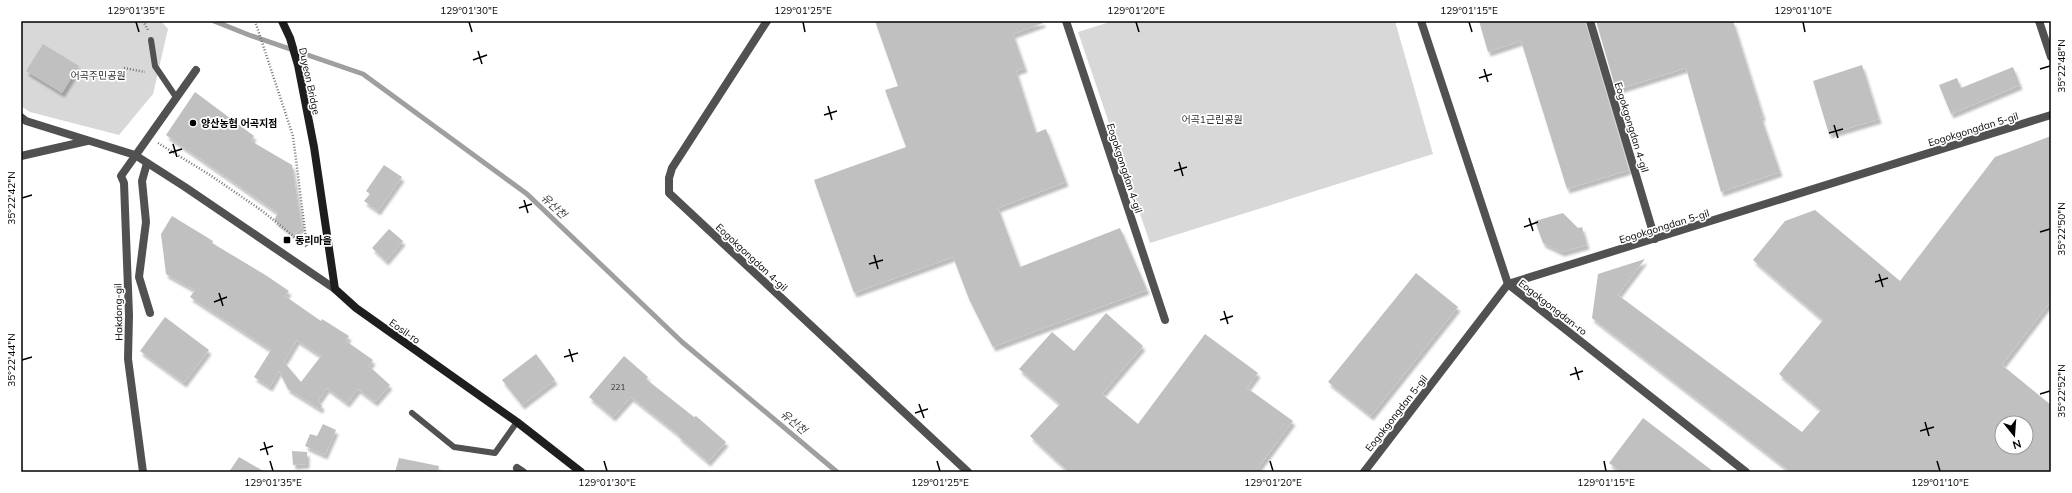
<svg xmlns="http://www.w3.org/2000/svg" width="2072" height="493" font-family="Mulish,'Noto Sans KR',sans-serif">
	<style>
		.green { fill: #d8d8d8 }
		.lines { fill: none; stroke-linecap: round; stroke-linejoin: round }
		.stream { stroke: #9f9f9f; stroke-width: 5 }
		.building { fill: #c0c0c0; fill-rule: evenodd; filter: url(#shadow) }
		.path { stroke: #737373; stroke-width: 2.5; stroke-dasharray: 1 2; stroke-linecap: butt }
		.service { stroke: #515151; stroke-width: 6 }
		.minor { stroke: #515151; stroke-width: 8 }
		.tertiary { stroke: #515151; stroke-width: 8 }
		.secondary { stroke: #1e1e1e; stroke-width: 8 }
		.ticks { fill: none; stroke: #000; stroke-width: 1.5 }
		.poi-dot { fill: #000; stroke: #fff; stroke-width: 1.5 }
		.labels { text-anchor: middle; stroke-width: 3.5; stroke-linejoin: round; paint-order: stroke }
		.number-label { font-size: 8px; fill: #303030 }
		.park-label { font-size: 10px; fill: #2f2f2f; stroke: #fff }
		.street-label { font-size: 10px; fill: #000; stroke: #fff }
		.poi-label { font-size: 10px; font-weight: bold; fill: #000; stroke: #fff; text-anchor: start }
		.water-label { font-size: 11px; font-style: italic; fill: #404040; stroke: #fff }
		.neatline { fill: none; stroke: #000; stroke-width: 1.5 }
		.ticks-label { font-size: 10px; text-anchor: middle; fill: #000 }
	</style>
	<defs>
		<filter id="shadow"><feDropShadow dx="2.5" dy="4.5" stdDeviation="1" flood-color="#0004"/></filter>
	</defs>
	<rect width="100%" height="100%" fill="#fff"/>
	<path class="green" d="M21 21H161L168 29 153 94 119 135 30 112 21 106Z
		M1113 21H1395L1433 154 1150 243 1078 32Z"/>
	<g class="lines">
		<path class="stream" d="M214 21 249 35 363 74 527 194 682 342 837 472"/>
	</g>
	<path class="building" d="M875 21H1043V23L1013 34 1025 68 1016 71 1036 133 1046 129 1066 182 998 208 1020 267 1120 228 1147 290 993 347 969 299 953 257 854 293 814 180 906 147 885 90 898 86Z
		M1479 21H1585L1629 170 1567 189 1521 41 1488 52Z
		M1596 21H1733L1763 116 1761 117 1780 172 1721 192 1686 68 1616 90Z
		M43 44 79 66 62 93 26 71Z
		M1862 65 1879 119 1829 134 1813 81Z
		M2013 67 2020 85 1951 114 1939 85 1957 78 1961 88Z
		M195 92 254 136 251 141 292 165 302 227 293 235 274 220 278 213 166 135Z
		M2051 136V301L2002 365 2051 405V472H1791L1592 318 1598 274 1645 259 1618 295 1802 432 1821 410 1779 374 1823 320 1753 260 1785 221 1815 210 1900 281 1995 157ZM2002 423H2026V447H2002Z
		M384 165 402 177 378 211 364 201 370 194 366 191Z
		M1563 213 1578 228 1582 227 1587 245 1562 252 1543 243 1535 221Z
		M172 216 213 241 212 243 267 276 289 291 285 296 321 321 322 319 349 336 346 341 373 360 369 366 390 385 375 402 358 389 347 403 327 388 318 401 322 406 320 409 288 389 279 371 270 387 254 377 271 350 190 297 195 290 166 274 161 234ZM297 340 321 356 301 382 284 362Z
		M389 229 403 241 386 261 372 248Z
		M1416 273 1458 307 1371 416 1328 382Z
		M1106 313 1143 346 1102 394 1138 424 1205 334 1258 373 1247 388 1293 421 1255 472H1069L1030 436 1060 404 1019 369 1052 332 1074 351Z
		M165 317 209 350 184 383 140 351Z
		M536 354 555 380 522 405 502 380Z
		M624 356 648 377 646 379 694 417 696 416 726 442 708 462 678 436 679 435 631 397 613 417 589 397Z
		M1643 418 1714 472H1621L1609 463Z
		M323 424 336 430 325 455 305 446 310 434 317 436Z
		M292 451 307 452V464L293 465Z
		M239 457 265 472H229Z
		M399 458 439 466 438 472H395Z"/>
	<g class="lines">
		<path class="path" d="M143 21 148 30
			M124 68 145 72
			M158 143 210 175 261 210 307 247 293 136 255 21"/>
		<path class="service" d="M151 40 155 66 176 97
			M412 413 454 447 495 453 517 422"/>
		<path class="minor" d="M767 21 672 168 669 178V193L968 472
			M1066 21 1165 320
			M1590 21 1655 239
			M2039 21 2051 57
			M21 156 87 141
			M147 163 142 181 146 222 139 277 150 313
			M517 468 523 472
			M143 472 128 359 129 315 124 183 121 176 196 70
			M1364 472 1508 284 2051 115"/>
		<path class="tertiary" d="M1421 21 1508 284 1746 472
			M21 117 26 121 135 155 185 187 335 289"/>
		<path class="secondary" d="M282 21 290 38 298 65 314 147 335 289 356 308 517 422 581 472"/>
	</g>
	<path class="ticks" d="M136 22 139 32M469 22 472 32M803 22 805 32M1136 22 1139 32M1469 22 1472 32M1803 22 1805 32M478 51 482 64M473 60 487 55M1484 69 1488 82M2040 69 2050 66M1479 78 1492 74M828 106 832 120M824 115 837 111M1834 125 1838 138M1829 133 1843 129M173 144 177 157M169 153 182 149M1179 162 1183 176M1174 171 1187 167M22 198 32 195M524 200 528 213M519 208 532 204M1529 218 1533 231M1524 227 1538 222M2040 232 2050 229M874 255 878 269M869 264 883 260M1879 274 1883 287M1875 282 1888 278M219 293 223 306M214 302 227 297M1224 311 1228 324M1220 320 1233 316M569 349 573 362M564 357 578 353M22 360 32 357M1575 367 1579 380M1570 375 1583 371M2040 394 2050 391M919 404 924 418M915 413 928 409M1925 422 1929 436M1920 431 1934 427M264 442 268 455M260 450 273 446M270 461 273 471M604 461 607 471M937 461 940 471M1270 461 1273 471M1604 461 1606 471M1937 461 1940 471"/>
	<g class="poi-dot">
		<circle cx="193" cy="123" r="4"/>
		<rect x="283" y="236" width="8" height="8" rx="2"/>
	</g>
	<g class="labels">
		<g class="number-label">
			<text x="618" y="390">221</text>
		</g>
		<g class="park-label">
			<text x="98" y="79">어곡주민공원</text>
			<text x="1212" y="123">어곡1근린공원</text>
		</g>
		<g class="street-label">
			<text transform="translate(310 81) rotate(78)" y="4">Duyeon Bridge</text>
			<text transform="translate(1632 127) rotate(73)" y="4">Eogokgongdan 4-gil</text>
			<text transform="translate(1973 129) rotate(-17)" y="4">Eogokgongdan 5-gil</text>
			<text transform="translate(1125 168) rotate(72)" y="4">Eogokgongdan 4-gil</text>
			<text transform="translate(1664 226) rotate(-17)" y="4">Eogokgongdan 5-gil</text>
			<text transform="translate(752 257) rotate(43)" y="4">Eogokgongdan 4-gil</text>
			<text transform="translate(1553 307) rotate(38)" y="4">Eogokgongdan-ro</text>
			<text transform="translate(118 312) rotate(-91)" y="4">Hakdong-gil</text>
			<text transform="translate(405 331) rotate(35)" y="4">Eosil-ro</text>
			<text transform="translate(1396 413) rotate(-52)" y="4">Eogokgongdan 5-gil</text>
		</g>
		<g class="poi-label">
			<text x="201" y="127">양산농협 어곡지점</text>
			<text x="295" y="244">동리마을</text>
		</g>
		<g class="water-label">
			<text transform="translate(554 206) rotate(43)" y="4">유산천</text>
			<text transform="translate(794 422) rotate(40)" y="4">유산천</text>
		</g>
	</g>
	<rect width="2072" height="493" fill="none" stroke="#ffffff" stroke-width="44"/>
	<g transform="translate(2014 435) rotate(163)"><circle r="19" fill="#ffffff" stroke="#999999"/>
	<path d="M0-3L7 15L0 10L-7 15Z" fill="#000000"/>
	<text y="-6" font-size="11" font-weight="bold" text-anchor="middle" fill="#000000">N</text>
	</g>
	<rect x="22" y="22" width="2028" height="449" class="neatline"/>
	<g class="ticks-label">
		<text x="136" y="14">129°01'35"E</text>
		<text x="469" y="14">129°01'30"E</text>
		<text x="803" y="14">129°01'25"E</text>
		<text x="1136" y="14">129°01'20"E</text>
		<text x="1469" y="14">129°01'15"E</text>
		<text x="1803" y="14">129°01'10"E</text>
		<text transform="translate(2061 66) rotate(-90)" y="4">35°22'48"N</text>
		<text transform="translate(11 198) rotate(-90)" y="4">35°22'42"N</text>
		<text transform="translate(2061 229) rotate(-90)" y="4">35°22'50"N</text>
		<text transform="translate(11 360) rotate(-90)" y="4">35°22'44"N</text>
		<text transform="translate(2061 391) rotate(-90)" y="4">35°22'52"N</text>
		<text x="273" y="486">129°01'35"E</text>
		<text x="607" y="486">129°01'30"E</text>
		<text x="940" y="486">129°01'25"E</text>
		<text x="1273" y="486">129°01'20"E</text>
		<text x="1606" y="486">129°01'15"E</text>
		<text x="1940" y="486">129°01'10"E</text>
	</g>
</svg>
